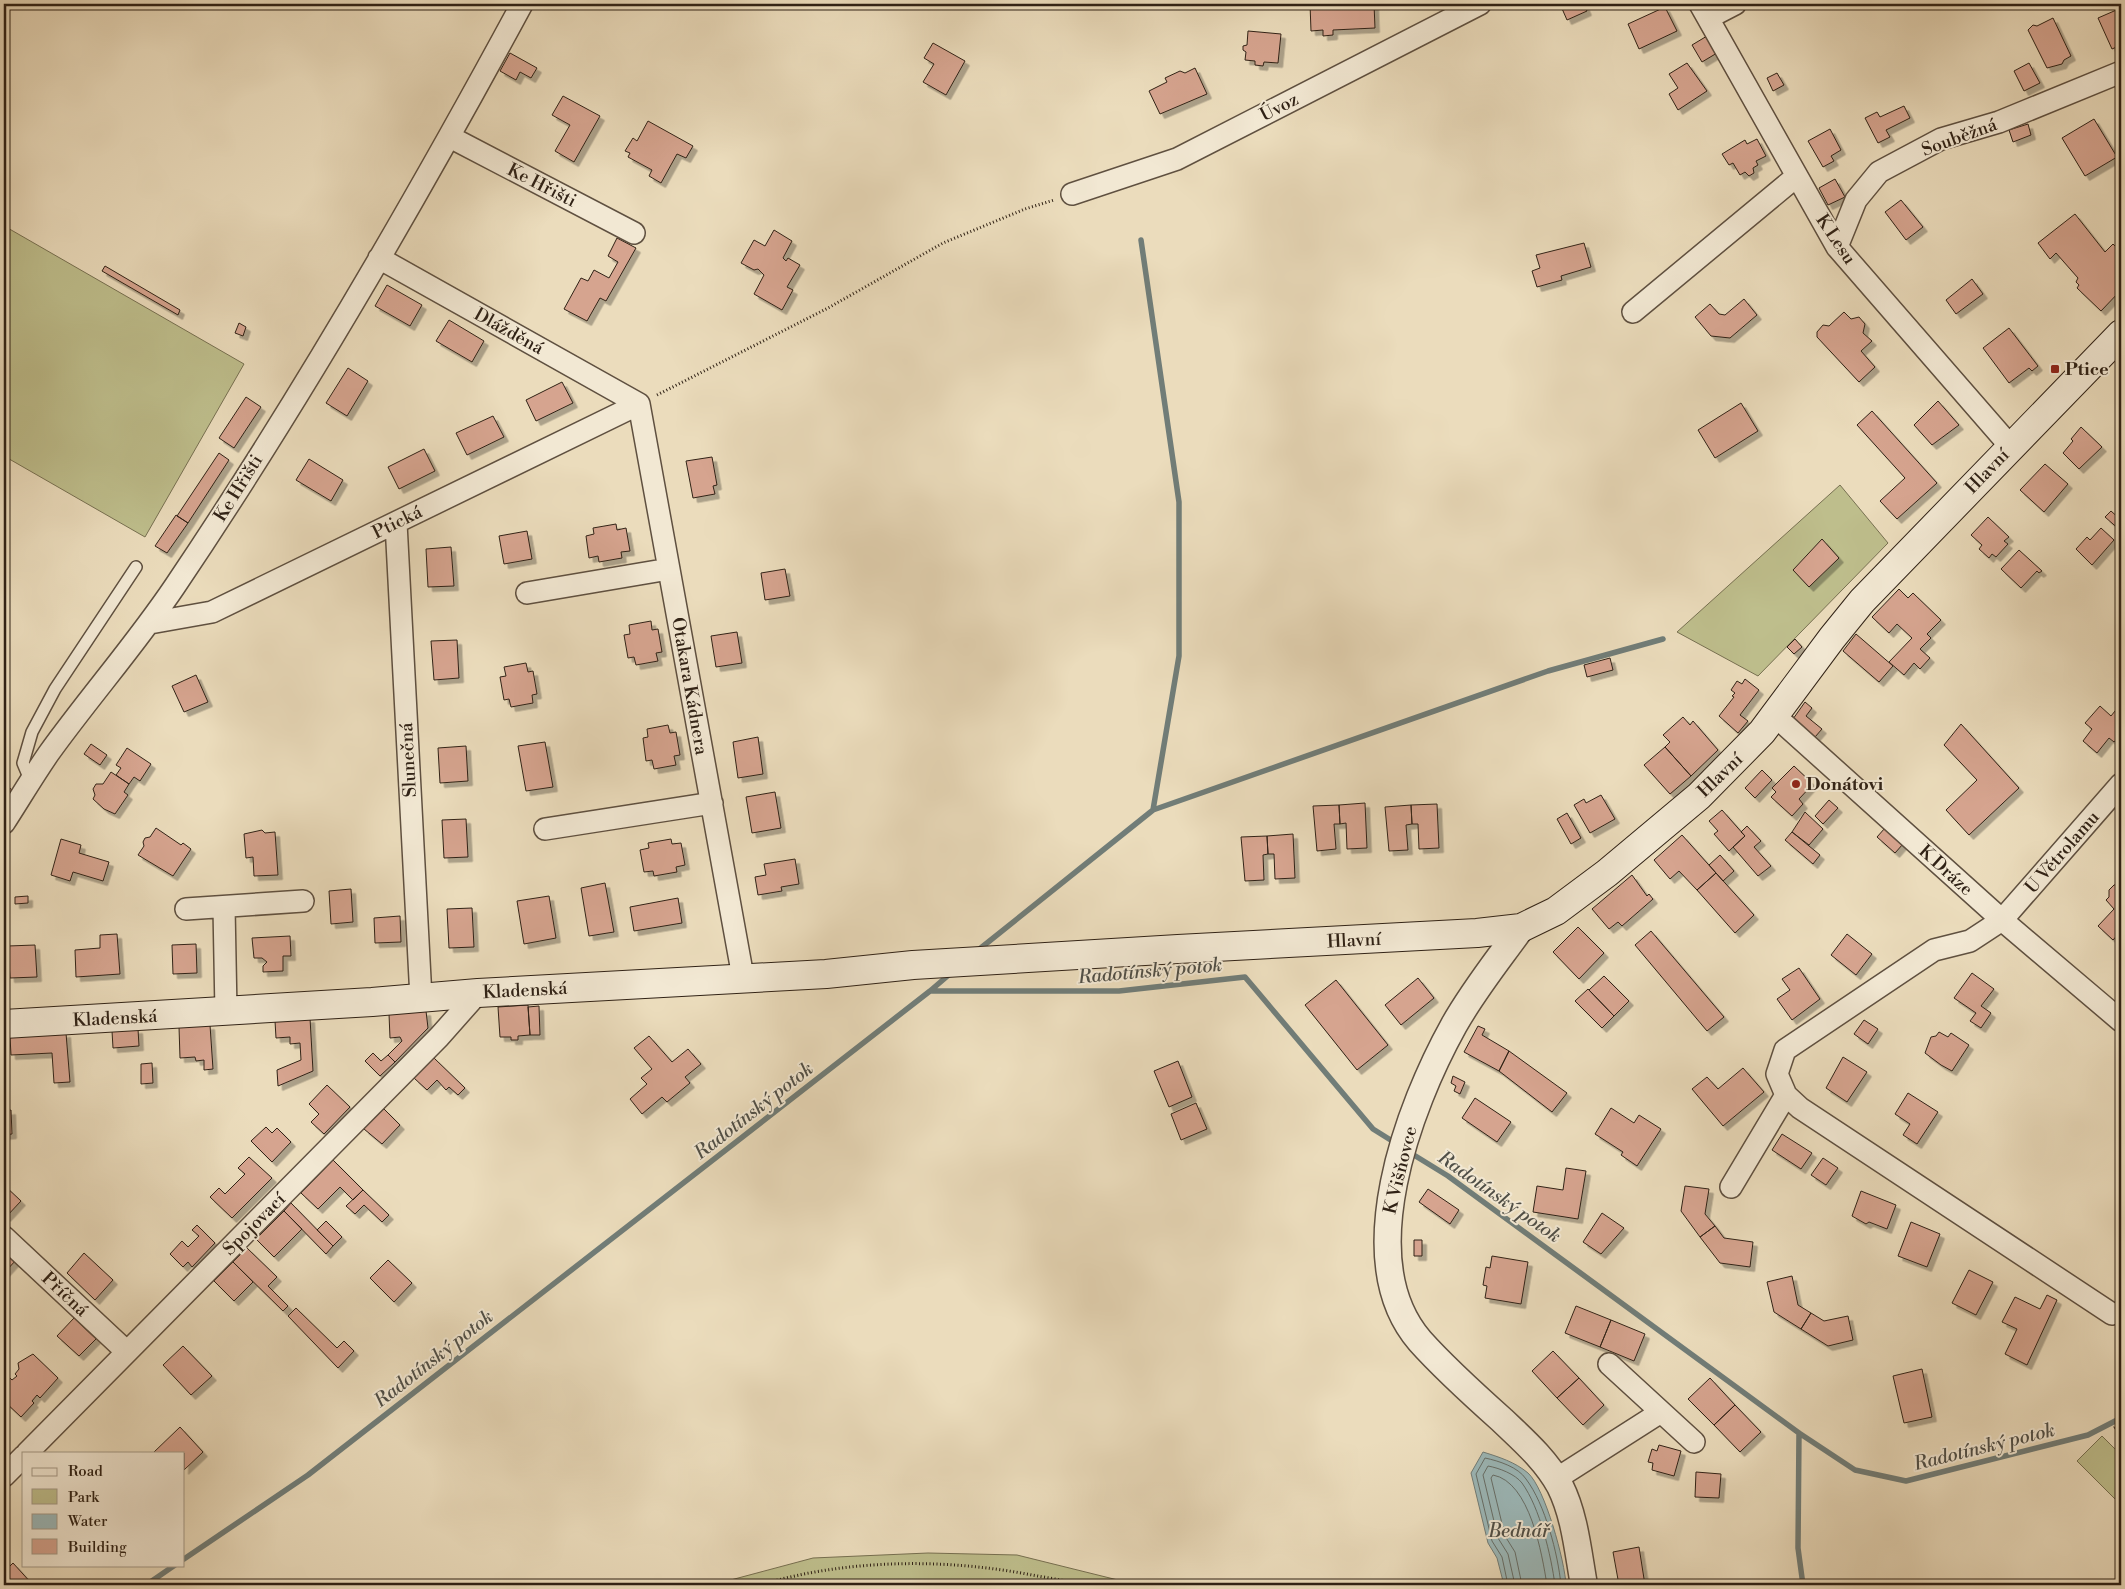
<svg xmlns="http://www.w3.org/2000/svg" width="2125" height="1589" font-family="'Libre Bodoni',serif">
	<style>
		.green { fill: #bebe8c; stroke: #777051 }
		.water { fill: #9cb9ba; stroke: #717d78 }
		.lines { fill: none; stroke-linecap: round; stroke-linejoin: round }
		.shore { stroke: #666e68; stroke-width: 1 }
		.stream { stroke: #717d78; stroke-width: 5.5 }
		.building { fill: #d6a48f; stroke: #302216; filter: url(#shadow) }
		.service-casing { stroke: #5f5040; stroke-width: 14 }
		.minor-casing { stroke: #5f5040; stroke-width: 24 }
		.tertiary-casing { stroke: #5f5040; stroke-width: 29 }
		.secondary-casing { stroke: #302216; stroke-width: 30 }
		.path { stroke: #302216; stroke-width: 3; stroke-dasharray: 1 2.5; stroke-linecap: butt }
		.service { stroke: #f2e8d3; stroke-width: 11 }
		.minor { stroke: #f2e8d3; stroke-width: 21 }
		.tertiary { stroke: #f2e8d3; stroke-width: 26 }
		.secondary { stroke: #f2e8d3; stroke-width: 28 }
		.poi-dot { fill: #8f2418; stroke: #f2e8d3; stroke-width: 2 }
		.labels { text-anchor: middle; stroke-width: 4; stroke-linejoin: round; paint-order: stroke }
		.street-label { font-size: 18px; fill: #302216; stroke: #f2e8d3 }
		.poi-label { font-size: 18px; font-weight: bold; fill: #302216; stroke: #f2e8d3; text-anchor: start }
		.water-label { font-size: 19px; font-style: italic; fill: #504f47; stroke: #f2e8d3 }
	</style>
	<defs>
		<filter id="shadow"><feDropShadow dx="4.5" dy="4.5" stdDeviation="0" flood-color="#0004"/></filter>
	</defs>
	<rect width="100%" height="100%" fill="#ebdcbc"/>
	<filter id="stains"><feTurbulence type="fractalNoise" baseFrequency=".004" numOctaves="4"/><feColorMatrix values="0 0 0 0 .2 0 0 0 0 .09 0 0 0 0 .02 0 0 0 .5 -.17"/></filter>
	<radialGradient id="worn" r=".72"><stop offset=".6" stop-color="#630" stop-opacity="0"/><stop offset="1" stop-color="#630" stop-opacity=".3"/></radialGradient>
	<path class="green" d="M6 227 244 364 145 537 4 456V232Z
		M1840 485 1888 543 1758 676 1677 632Z
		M2102 1436 2121 1455V1505L2077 1461Z
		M928 1553 1017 1555 1138 1585H937L922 1583 905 1585H712L813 1558Z"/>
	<path class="water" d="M1483 1452C1499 1457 1515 1462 1528 1473 1545 1488 1565 1562 1566 1585H1504L1497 1558 1488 1543 1471 1473Z"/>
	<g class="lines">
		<path class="shore" d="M1508 1585 1502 1557 1492 1541 1476 1474 1485 1458C1499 1461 1518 1467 1526 1479 1545 1504 1558 1554 1561 1585
			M1515 1585 1508 1554 1498 1538 1483 1475 1488 1466C1499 1468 1515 1474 1522 1483 1540 1508 1551 1555 1555 1585
			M1522 1585 1515 1552 1505 1536 1491 1478 1493 1475C1530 1482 1542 1554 1547 1585"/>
		<path class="stream" d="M1153 810 1548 671 1663 639
			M977 951 1153 810 1179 656V502L1141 240
			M930 991 951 973
			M1409 1152 1448 1176 1799 1433 1855 1470 1906 1481 2088 1435 2121 1418
			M1799 1433 1798 1548 1803 1585
			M184 1559 308 1475 930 991H1119L1245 977 1373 1129 1397 1144
			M146 1585 175 1565"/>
	</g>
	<path class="building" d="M1310 4H1374L1375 28 1333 30V35L1323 36V30L1311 31Z
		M1560 4H1584L1587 11 1567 20Z
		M1665 7 1677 31 1639 49 1628 24Z
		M2121 8V45L2112 49 2098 18Z
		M2053 18 2071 56 2064 60 2062 64 2047 68 2028 30 2033 25 2037 26Z
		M1248 31 1281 34 1278 63 1264 62 1263 66 1255 65V61L1245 60 1246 52 1243 50V46L1247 45Z
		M1707 36 1717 53 1702 62 1692 45Z
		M933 43 965 61 946 95 923 82 934 64 924 58Z
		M510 53 537 68 531 78 520 72 516 80 500 71Z
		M1687 63 1707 91 1678 110 1669 94 1678 88 1669 74Z
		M2029 63 2040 83 2024 91 2014 71Z
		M1195 68 1207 94 1160 114 1149 91 1167 82 1165 78 1180 71 1185 73Z
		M1777 73 1784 85 1773 91 1767 78Z
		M563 96 600 116 574 162 555 151 570 125 552 115Z
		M1904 106 1910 118 1886 130 1890 137 1878 143 1865 118 1877 112 1880 117Z
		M2094 119 2117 157 2085 176 2062 138Z
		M648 121 693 146 686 158 677 154 661 183 649 176 652 170 628 157 630 153 625 151 633 138 637 141Z
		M2028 124 2031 135 2013 142 2009 130Z
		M1830 129 1841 150 1831 156 1834 161 1823 167 1808 141Z
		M1757 139 1766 156 1756 161 1758 165 1753 168 1754 173 1749 176 1745 172 1740 175 1733 163 1729 165 1722 154 1745 140 1747 144Z
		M1835 179 1845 197 1828 205 1819 188Z
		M1901 200 1923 227 1906 240 1885 212Z
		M2075 214 2105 252 2113 244 2121 252V290L2101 311 2077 288 2079 285 2076 282 2078 278 2056 253 2050 259 2038 243Z
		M774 230 792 241 783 258 786 261 788 258 800 265 787 287 793 290 782 310 754 294 764 275 758 269 754 270 741 263 754 240 765 246Z
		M617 238 636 248 606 301 600 298 587 321 564 309 581 278 588 281 594 270 609 278 618 262 608 256Z
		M1584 243 1591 267 1561 276 1562 280 1537 287 1532 271 1540 268 1536 255Z
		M105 266 180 310 178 315 102 271Z
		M1972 279 1983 294 1956 314 1946 300Z
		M387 285 422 305 410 326 375 306Z
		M1744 299 1757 315 1730 338 1711 336 1695 317 1710 304 1719 314 1725 315Z
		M1844 312 1851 319 1859 317 1865 324 1863 333 1872 341 1861 351 1875 367 1859 382 1817 337V332L1823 325 1829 326Z
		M449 320 484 341 472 362 436 341Z
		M239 323 246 327 243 336 235 333Z
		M2009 328 2038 366 2032 371 2029 368 2009 383 1983 348Z
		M348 368 368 381 347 416 326 403Z
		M562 382 573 403 536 421 526 400Z
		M246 397 261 407 234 448 219 438Z
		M1938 401 1959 425 1932 445 1914 425Z
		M1741 403 1758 431 1715 458 1698 430Z
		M1872 411 1937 483 1897 519 1880 501 1905 478 1857 425Z
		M493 416 504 437 467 455 456 433Z
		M2081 427 2102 447 2079 469 2063 453 2073 441 2071 439Z
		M424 449 435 471 399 489 388 467Z
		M219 453 229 460 188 523 177 516Z
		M712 457 717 485 713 486 715 494 693 498 686 461Z
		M309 459 343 480 331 501 296 480Z
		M2045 464 2068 484 2044 512 2020 490Z
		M2111 511 2121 520V531L2105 517Z
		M176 515 188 523 167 553 155 546Z
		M1988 517 2009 537 2004 541 2008 544 1996 557 1992 554 1989 558 1979 549 1982 545 1971 535Z
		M616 524 617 530 626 528 630 551 621 552 622 558 599 562 598 556 589 558 586 536 594 534 593 528Z
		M2101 528 2114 540 2092 565 2076 549 2087 537 2090 540Z
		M527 531 532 559 504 564 499 536Z
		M1822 539 1839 558 1809 587 1793 570Z
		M451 547 454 586 428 587 426 549Z
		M2019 550 2042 571 2039 573 2037 571 2021 588 2001 569Z
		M785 569 790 596 765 600 761 573Z
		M1899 589 1908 598 1913 593 1941 620 1927 634 1931 638 1920 649 1930 658 1920 669 1914 663 1904 675 1889 662 1912 638 1897 624 1889 633 1872 617Z
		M651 621 652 630 658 629 662 652 656 653 658 661 636 665 634 657 628 658 624 635 630 634 629 625Z
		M737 632 742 663 716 667 711 636Z
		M1856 634 1893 666 1879 682 1843 651Z
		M1795 639 1802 647 1794 654 1787 647Z
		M457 640 459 678 434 680 431 641Z
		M1610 658 1613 670 1587 677 1584 665Z
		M526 663 528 672 533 671 537 694 532 695 533 703 511 707 509 699 504 700 500 677 506 676 504 667Z
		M196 675 208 702 184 712 172 686Z
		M1745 679 1759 690 1740 715 1748 721 1738 733 1719 716 1734 697 1732 696 1735 693 1731 690 1737 681 1742 684Z
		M1805 702 1812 708 1806 716 1822 729 1815 737 1793 719Z
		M2100 706 2111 716 2119 706 2121 708V734L2114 742 2109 738 2097 753 2083 741 2092 729 2085 723Z
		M1683 717 1690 725 1693 721 1718 750 1691 776 1665 747 1670 742 1663 735Z
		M1961 724 2019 788 1969 835 1946 810 1977 780 1944 745Z
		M668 725 670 733 676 732 680 755 674 756 676 765 654 769 652 760 646 761 643 738 648 737 647 729Z
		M758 737 763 774 738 778 733 742Z
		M545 742 553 787 526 791 518 746Z
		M91 744 107 755 100 765 84 754Z
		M466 746 468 781 440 783 438 748Z
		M1665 747 1691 776 1670 794 1644 765Z
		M127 748 151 764 140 781 134 777 129 784 116 775 121 768 116 765Z
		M1794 766 1813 784 1799 799 1803 804 1792 816 1771 797 1776 792 1772 788Z
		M1762 770 1772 780 1755 798 1745 788Z
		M111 772 129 784 124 792 128 795 115 814 104 809 93 799 95 795 93 789 96 784H103Z
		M4 784 15 792 4 808Z
		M775 792 781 828 752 833 746 797Z
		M1601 795 1615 819 1590 833 1574 805 1584 799 1586 803Z
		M1829 800 1838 808 1823 824 1815 816Z
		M1365 803 1367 848 1347 849 1346 823 1340 824 1339 805Z
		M1437 804 1439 848 1419 849 1418 824H1412L1411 805Z
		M1339 805 1340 824H1334L1336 849 1317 851 1313 806Z
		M1411 805 1412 824 1406 825 1408 850 1389 851 1385 807Z
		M1722 810 1745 836 1729 851 1714 834 1718 831 1709 821Z
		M1805 812 1823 829 1809 845 1792 832Z
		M1567 813 1581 838 1571 844 1557 819Z
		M466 819 468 857 444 858 442 820Z
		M1747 826 1761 841 1754 847 1771 866 1758 876 1733 847 1745 836 1741 832Z
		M156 828 181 845 183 843 191 849 173 876 138 855 144 846 143 842 145 838 150 837Z
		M1885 828 1903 844 1895 853 1877 837Z
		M262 830 265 833 275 832 278 875 254 876 253 857 246 858 244 834Z
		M1792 832 1820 855 1813 864 1785 840Z
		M1293 834 1295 878 1275 879 1274 854H1268L1267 836Z
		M1682 835 1716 873 1697 890 1679 871 1670 879 1654 860Z
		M1267 836 1268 854 1263 855 1264 880 1245 881 1241 837Z
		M61 839 81 845 79 853 109 862 103 881 73 872 70 881 51 875Z
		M671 839 672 844 681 843 685 865 676 867 677 872 654 876 653 871 644 872 640 850 649 848 648 843Z
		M1720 855 1734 871 1723 881 1709 865Z
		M795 859 799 884 781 887 782 891 758 895 755 877 766 875 764 864Z
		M1716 873 1754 915 1735 933 1697 890Z
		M1632 875 1647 896 1649 894 1653 899 1622 926 1618 922 1609 929 1592 909Z
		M605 883 614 932 589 936 581 888Z
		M2121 883V931L2113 940 2098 926 2114 909 2106 900 2109 897V890L2114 885Z
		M351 889 353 922 331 924 329 891Z
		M28 896V903L15 904V897Z
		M549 896 556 938 524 944 517 901Z
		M678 898 682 923 634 931 630 907Z
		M472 908 474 947 449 948 447 909Z
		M400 916 401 942 375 943 374 918Z
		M1578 927 1604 953 1579 979 1553 952Z
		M1651 931 1724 1017 1707 1031 1635 945Z
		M117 934 120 974 76 977 75 950 100 948V935Z
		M1847 934 1872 954 1856 975 1831 955Z
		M290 936 291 956H283V971L263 972V966L267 962 262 958H254L252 938Z
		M196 944 197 973 173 974 172 945Z
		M35 945 37 977 10 978 8 946Z
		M1799 968 1820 999 1792 1020 1777 999 1790 990 1782 979Z
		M1972 973 1994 989 1981 1006 1991 1013 1981 1028 1970 1021 1976 1013 1954 998Z
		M1604 976 1629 1001 1614 1016 1589 990Z
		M1418 978 1434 998 1401 1025 1385 1005Z
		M1336 980 1388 1045 1357 1070 1305 1005Z
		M1588 989 1614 1016 1602 1028 1575 1001Z
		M528 1005 530 1035 518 1036V1040H511V1037H500L498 1007Z
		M539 1006 540 1035H530L528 1007Z
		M426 1011 428 1028 395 1062 388 1055 402 1041 400 1037 390 1038 389 1014Z
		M310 1018 313 1071 278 1086 277 1070 301 1060 300 1043 290 1044V1037L276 1038 275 1021Z
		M1864 1020 1878 1029 1868 1044 1854 1034Z
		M210 1025 213 1069 204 1070V1060L196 1061 195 1057 180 1058 179 1027Z
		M1478 1026 1485 1029 1482 1035 1509 1051 1499 1071 1464 1052Z
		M138 1029 139 1046 113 1048 112 1031Z
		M1939 1032 1948 1037 1951 1033 1969 1045 1952 1071 1941 1065 1925 1053 1931 1037 1936 1036Z
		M66 1033 70 1082 54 1083 52 1053 11 1055 10 1037Z
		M649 1036 672 1062 688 1049 701 1064 685 1077 690 1083 667 1102 662 1097 642 1114 630 1099 647 1084 641 1078 652 1069 634 1048Z
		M1509 1051 1567 1093 1552 1112 1499 1071Z
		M373 1053 381 1061 388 1055 395 1062 380 1076 365 1061Z
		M1843 1057 1867 1072 1847 1102 1826 1088Z
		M434 1058 465 1088 458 1095 449 1087 446 1090 437 1080 427 1090 414 1078Z
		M1178 1061 1192 1097 1169 1107 1154 1071Z
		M152 1063 153 1083 141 1084V1064Z
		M1743 1068 1764 1092 1723 1126 1692 1089 1707 1077 1718 1089Z
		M1453 1076 1465 1082 1460 1094 1454 1091 1456 1086 1451 1083Z
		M327 1085 350 1107 324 1134 311 1122 319 1114 309 1104Z
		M1908 1093 1938 1112 1917 1144 1903 1135 1910 1124 1895 1114Z
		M1475 1098 1511 1122 1497 1142 1462 1118Z
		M1196 1103 1207 1129 1181 1140 1171 1114Z
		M1611 1108 1634 1123 1639 1115 1661 1129 1637 1166 1621 1155 1623 1152 1595 1134Z
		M384 1109 400 1125 382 1144 364 1129Z
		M11 1110 12 1134 4 1135V1111Z
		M266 1127 272 1133 277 1128 291 1142 272 1162 251 1141Z
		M1782 1134 1812 1153 1801 1169 1772 1150Z
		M249 1157 272 1178 232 1218 210 1197 219 1188 225 1194 245 1174 238 1168Z
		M1823 1158 1838 1168 1826 1185 1811 1175Z
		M333 1160 363 1190 353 1200 340 1187 318 1209 301 1193Z
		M1566 1168 1586 1171 1578 1219 1533 1212 1537 1186 1563 1190Z
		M4 1185 21 1201 6 1217 4 1215Z
		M1685 1186 1709 1189 1705 1214 1715 1226 1700 1237 1681 1211Z
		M1428 1189 1459 1210 1450 1224 1419 1202Z
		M363 1190 389 1215 382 1222 364 1205 355 1214 346 1206Z
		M1861 1191 1896 1205 1887 1229 1869 1222 1866 1224 1852 1216Z
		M291 1203 333 1246 326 1254 284 1211Z
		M284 1211 302 1229 274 1257 256 1239Z
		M1602 1213 1624 1228 1601 1254 1583 1242Z
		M326 1221 342 1237 333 1246 317 1230Z
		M1911 1222 1940 1234 1927 1267 1898 1256Z
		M197 1225 215 1243 192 1267 188 1262 183 1267 170 1254 182 1241 188 1247 199 1236 192 1230Z
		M1715 1226 1724 1238 1753 1242 1750 1267 1720 1263 1700 1237Z
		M1414 1240H1422V1256H1414Z
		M4 1246 17 1259 4 1273Z
		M247 1248 277 1277 268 1286 288 1306 283 1311 233 1262Z
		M84 1253 113 1280 95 1300 67 1273Z
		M1492 1256 1528 1262 1521 1304 1485 1298 1487 1286 1483 1285 1486 1267 1490 1268Z
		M388 1260 412 1283 394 1302 370 1278Z
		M233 1262 253 1282 234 1301 214 1281Z
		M1969 1270 1993 1282 1976 1315 1952 1303Z
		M1792 1276 1798 1305 1811 1313 1801 1329 1774 1312 1767 1282Z
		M2047 1295 2057 1300 2027 1365 2005 1354 2017 1329 2002 1322 2015 1297 2040 1309Z
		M1576 1306 1611 1320 1600 1347 1565 1333Z
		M296 1308 337 1348 344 1341 354 1351 338 1368 288 1316Z
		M1811 1313 1824 1321 1848 1316 1853 1340 1828 1346 1801 1329Z
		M74 1318 96 1339 79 1356 57 1336Z
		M1611 1320 1645 1334 1634 1361 1600 1347Z
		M183 1346 212 1376 191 1395 163 1365Z
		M1553 1351 1579 1378 1557 1398 1532 1371Z
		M33 1354 58 1378 40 1398 37 1395 32 1401 34 1403 21 1417 4 1401V1381L8 1376 12 1380 17 1376 15 1374 19 1369 18 1363Z
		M1922 1369 1932 1417 1904 1423 1893 1376Z
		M1579 1378 1604 1405 1583 1425 1557 1398Z
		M1710 1378 1735 1405 1714 1425 1688 1399Z
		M1735 1405 1761 1432 1740 1452 1714 1425Z
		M180 1427 203 1452 184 1470V1453H153Z
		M1659 1445 1681 1451 1674 1476 1652 1470 1653 1463 1648 1462 1652 1449 1657 1451Z
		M1696 1472 1721 1474 1719 1498 1695 1497Z
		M1639 1547 1645 1585H1619L1613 1552Z
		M13 1563 33 1585H4V1572Z"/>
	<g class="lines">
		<g class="service-casing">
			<path id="service" d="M31 782 23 763 32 732 55 689 136 567"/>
		</g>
		<g class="minor-casing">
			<path id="minor" d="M1700 4 1837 247 2011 447
				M1708 18 1735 4
				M450 137 634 233
				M1072 194 1177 159 1480 4
				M1837 247 1856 200 1879 172 1941 139 1999 122 2121 72
				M379 258 639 404
				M1633 312 1797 176
				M639 404 743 977
				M396 523 421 998
				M527 593 669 569
				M150 623 212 612 639 404
				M1774 715 2002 920 2121 1021
				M4 823C19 800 33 776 49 753 90 696 136 644 175 586 301 399 415 202 522 4
				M545 829 712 803
				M224 907 226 1012
				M186 909 303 901
				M1731 1187 1786 1095
				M4 1237 127 1352
				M2112 1314 1800 1108 1786 1095 1777 1074 1785 1050 1934 950 1970 941 2002 920 2121 784
				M1609 1364 1694 1442
				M27 1453 439 1037 478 993
				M4 1476 24 1456
				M1556 1479 1661 1412"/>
		</g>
		<g class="tertiary-casing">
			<path id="tertiary" d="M1521 928C1498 960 1473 991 1454 1025 1409 1106 1350 1260 1420 1341 1445 1369 1474 1395 1502 1420 1523 1440 1546 1460 1560 1486 1575 1516 1578 1552 1584 1585"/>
		</g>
		<g class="secondary-casing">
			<path id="secondary" d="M4 1024 372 1002 478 993 826 974 913 965 1178 949 1477 933 1521 928 1556 911 1607 873 1699 796 1762 732 1832 638 1862 601 2121 334"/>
		</g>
		<path class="path" d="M657 395 828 308 943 243 1025 209 1054 200
			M2114 1428 2121 1424
			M760 1585C846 1559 944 1558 1032 1575 1048 1578 1065 1580 1081 1585"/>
		<use href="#service" class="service"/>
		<use href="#minor" class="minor"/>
		<use href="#tertiary" class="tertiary"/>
		<use href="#secondary" class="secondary"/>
	</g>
	<g class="poi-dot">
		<rect x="2050" y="364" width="10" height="10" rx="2.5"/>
		<circle cx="1796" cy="784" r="5"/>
	</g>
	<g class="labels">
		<g class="street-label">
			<text transform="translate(1279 107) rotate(-27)" y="6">Úvoz</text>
			<text transform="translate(1959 137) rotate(-20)" y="6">Souběžná</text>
			<text transform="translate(542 185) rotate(27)" y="6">Ke Hřišti</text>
			<text transform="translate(1836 239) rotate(56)" y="6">K Lesu</text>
			<text transform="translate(509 331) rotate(29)" y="6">Dlážděná</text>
			<text transform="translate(1987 471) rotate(-46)" y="6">Hlavní</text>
			<text transform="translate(238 488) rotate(-58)" y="6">Ke Hřišti</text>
			<text transform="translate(397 522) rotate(-26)" y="6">Ptická</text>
			<text transform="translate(690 686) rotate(80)" y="6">Otakara Kádnera</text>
			<text transform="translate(408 760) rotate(-93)" y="6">Slunečná</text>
			<text transform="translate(1720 775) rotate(-44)" y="6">Hlavní</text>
			<text transform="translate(2062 852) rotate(-49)" y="6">U Větrolamu</text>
			<text transform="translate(1946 870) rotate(42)" y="6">K Dráze</text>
			<text transform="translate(1354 940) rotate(-3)" y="6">Hlavní</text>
			<text transform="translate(525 990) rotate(-3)" y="6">Kladenská</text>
			<text transform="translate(115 1018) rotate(-3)" y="6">Kladenská</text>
			<text transform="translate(1400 1170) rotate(-76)" y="6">K Višňovce</text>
			<text transform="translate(254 1224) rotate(-45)" y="6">Spojovací</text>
			<text transform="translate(65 1294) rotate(43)" y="6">Příčná</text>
		</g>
		<g class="poi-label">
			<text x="2065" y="375">Ptice</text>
			<text x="1806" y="790">Donátovi</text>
		</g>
		<g class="water-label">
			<text transform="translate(1150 970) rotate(-5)" y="7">Radotínský potok</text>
			<text transform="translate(753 1110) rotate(-38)" y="7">Radotínský potok</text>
			<text transform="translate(1500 1196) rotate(35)" y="7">Radotínský potok</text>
			<text transform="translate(433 1358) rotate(-38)" y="7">Radotínský potok</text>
			<text transform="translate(1984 1446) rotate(-14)" y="7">Radotínský potok</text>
			<text x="1519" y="1537">Bednář</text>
		</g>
	</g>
	<rect width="2125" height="1589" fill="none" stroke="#ebdcbc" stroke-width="20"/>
	<rect x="5" y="5" width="2115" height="1579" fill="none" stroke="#302216" stroke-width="2.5"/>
	<rect x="10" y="10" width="2105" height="1569" fill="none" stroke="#302216"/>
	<rect x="22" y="1452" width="162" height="115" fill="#f2e8d3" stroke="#a49987"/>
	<rect x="32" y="1468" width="25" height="8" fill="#f2e8d3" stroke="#a49987"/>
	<text x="68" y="1476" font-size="15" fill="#302216">Road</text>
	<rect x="32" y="1489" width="25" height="15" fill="#bebe8c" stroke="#a49987"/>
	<text x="68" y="1502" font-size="15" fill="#302216">Park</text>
	<rect x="32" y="1514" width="25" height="15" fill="#9cb9ba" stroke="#a49987"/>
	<text x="68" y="1526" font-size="15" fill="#302216">Water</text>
	<rect x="32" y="1539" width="25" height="15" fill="#d6a48f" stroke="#a49987"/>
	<text x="68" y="1552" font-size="15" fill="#302216">Building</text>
	<rect width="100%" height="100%" filter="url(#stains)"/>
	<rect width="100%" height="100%" fill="url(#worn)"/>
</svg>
